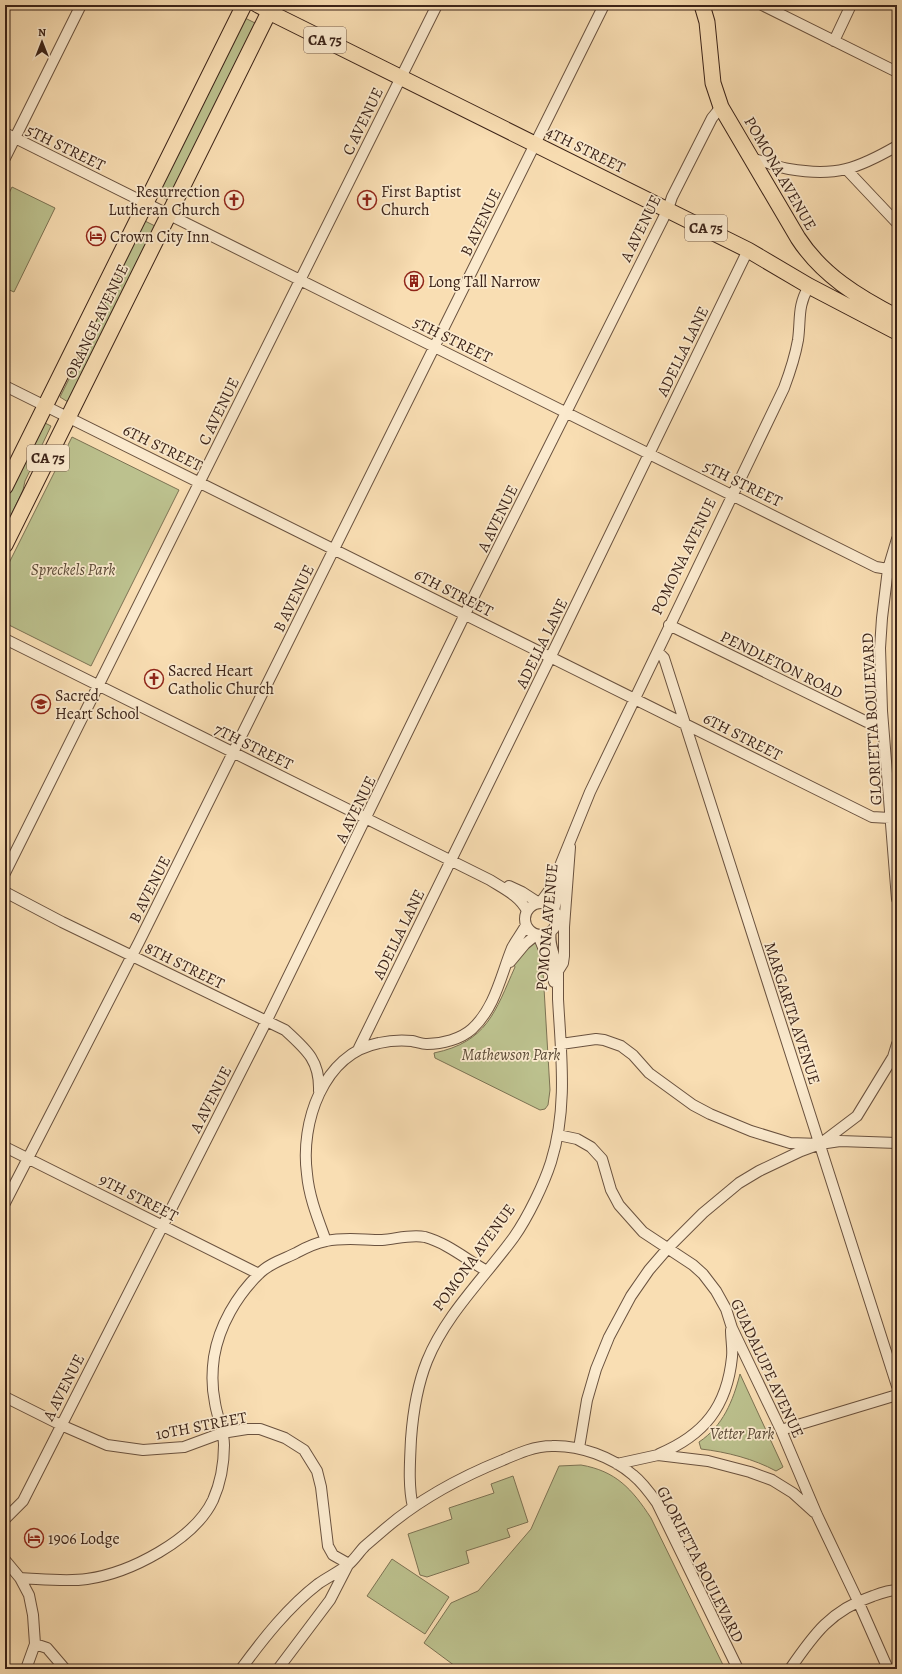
<svg xmlns="http://www.w3.org/2000/svg" width="902" height="1674" font-family="Alegreya,serif">
	<style>
		.green { fill: #bcc18e; stroke: #7c7253 }
		.lines { fill: none; stroke-linecap: round; stroke-linejoin: round }
		.minor-casing { stroke: #6a523f; stroke-width: 12 }
		.major-casing { stroke: #3b2318; stroke-width: 15 }
		.highway-casing { stroke: #3b2318; stroke-width: 17 }
		.minor { stroke: #fbeace; stroke-width: 10 }
		.major { stroke: #f9deb3; stroke-width: 13 }
		.highway { stroke: #f9deb3; stroke-width: 15 }
		.labels { text-anchor: middle; stroke-width: 3.5; stroke-linejoin: round; paint-order: stroke }
		.shield { fill: #fbeace; stroke: #755f4f; stroke-width: 1 }
		.shield-label { font-size: 15px; font-weight: bold; fill: #3b2318 }
		.street-label { font-size: 16px; fill: #3b2318; stroke: #fbeace }
		.poi-label { font-size: 16px; fill: #3b2318; stroke: #fbeace; text-anchor: start }
		.park-label { font-size: 16px; font-style: italic; fill: #5b4a36; stroke: #fbeace }
	</style>
	<rect width="100%" height="100%" fill="#f9deb3"/>
	<filter id="stains"><feTurbulence type="fractalNoise" baseFrequency=".005" numOctaves="4"/><feColorMatrix values="0 0 0 0 .2 0 0 0 0 .09 0 0 0 0 .02 0 0 0 .5 -.17"/></filter>
	<radialGradient id="worn" r=".72"><stop offset=".6" stop-color="#630" stop-opacity="0"/><stop offset="1" stop-color="#630" stop-opacity=".3"/></radialGradient>
	<path class="green" d="M245 18 255 23 168 200 157 194Z
		M12 187 55 208 14 292 5 288V201Z
		M143 220 155 226 68 402 60 397 79 359 81 346Z
		M43 422 51 426 25 481 23 490 5 528V498Z
		M72 437 179 490 91 666 5 623V571Z
		M897 616V698L895 670Z
		M534 942 539 946 545 968 543 971 550 1090 548 1105 545 1109 540 1110 435 1058 434 1053C487 1042 495 1012 515 967L514 964 518 957Z
		M740 1374 783 1467 776 1471C754 1459 727 1452 701 1449L699 1442C723 1426 733 1401 740 1374Z
		M581 1465C616 1471 632 1489 651 1518L725 1669H459L424 1643 451 1603 478 1591 531 1529 559 1466Z
		M513 1476 528 1522 507 1529 510 1537 466 1551 469 1563 427 1577 420 1575 408 1534 452 1519 449 1508 494 1493 491 1484Z
		M392 1559 449 1597 425 1634 367 1596Z"/>
	<g class="lines">
		<g class="minor-casing">
			<path id="minor" d="M762 5 897 72
				M834 41 851 5
				M5 133 876 567 888 569
				M5 158 81 5
				M751 159C765 160 776 167 789 169 836 177 857 169 897 146
				M847 170 897 223
				M5 386 872 817 890 818
				M897 539 888 569 882 618 880 648 882 711 897 899
				M669 625 867 722 883 725
				M5 639 490 880C504 889 520 896 527 911
				M658 652 664 658 897 1386
				M5 873 437 5
				M509 886 522 892 539 903
				M5 892 62 922 285 1030C307 1050 320 1061 319 1091
				M540 903 551 888 590 792 784 388C790 372 795 357 798 340 801 318 797 307 809 286
				M525 919a16 16 0 1 1 32 0a16 16 0 1 1-32 0Z
				M554 910 563 872
				M538 935 547 957 554 982
				M510 962 525 944 536 935
				M558 971 563 963 564 956V927L570 847
				M561 1044 596 1039 604 1040 621 1046 633 1055 649 1073 693 1105 710 1114 751 1131 790 1143 820 1144 840 1141 897 1143
				M359 1048 551 656 748 250
				M558 1135 577 1139 591 1147 602 1159 611 1190 619 1205 643 1232 693 1265 703 1274 716 1291 726 1309 732 1328 781 1430 817 1515 858 1601 888 1669
				M5 1147 259 1274
				M5 1203 139 942 604 5
				M326 1241C318 1219 309 1197 307 1174 300 1123 323 1054 379 1043 388 1041 402 1040 412 1041 417 1042 422 1044 427 1044 442 1044 461 1039 472 1029 495 1008 501 975 512 948 516 940 522 933 526 925
				M5 1397 61 1425 107 1445 143 1450 184 1447 222 1433 247 1429H260L285 1438 304 1450 317 1471 321 1487 328 1546 333 1555 349 1564
				M781 1430 897 1395
				M579 1448 587 1400 596 1369 609 1337 631 1296 649 1270 668 1248 703 1213 739 1183 759 1171 801 1151 820 1144 857 1116 893 1057 897 1044
				M659 1454C704 1435 727 1407 732 1357 733 1349 731 1339 731 1330
				M617 1464 658 1455 708 1461 750 1472 772 1480 793 1493 814 1512
				M413 1507C408 1486 410 1461 411 1439 413 1412 417 1386 427 1361 446 1314 485 1277 514 1237 528 1217 544 1184 551 1162 568 1108 561 1054 558 999 558 989 558 980 558 971 556 957 548 945 551 931
				M5 1519 23 1501 266 1022 471 602 668 209 672 197 712 118 721 107
				M5 1560 20 1578 29 1595 33 1615 35 1644 26 1669
				M20 1578C42 1579 66 1582 87 1579 130 1573 194 1540 213 1500 221 1482 224 1464 224 1445 224 1431 217 1417 215 1403 212 1389 212 1371 214 1357 219 1326 237 1295 259 1274 268 1264 284 1259 296 1253 305 1248 315 1243 326 1241 345 1237 363 1240 382 1240 396 1239 411 1234 425 1237 447 1243 467 1260 487 1271
				M35 1644 47 1648 65 1669
				M241 1669C263 1639 288 1607 318 1584 328 1577 339 1572 349 1564 355 1559 359 1552 365 1546 372 1540 379 1534 386 1528 420 1499 461 1477 503 1460 519 1453 535 1446 552 1446 580 1445 612 1457 633 1475 643 1483 650 1493 657 1503L738 1669
				M278 1669 330 1600 348 1565
				M790 1669C814 1634 831 1610 873 1596 881 1593 889 1590 897 1590"/>
		</g>
		<g class="major-casing">
			<path id="major" d="M256 5 269 12 272 5"/>
		</g>
		<g class="highway-casing">
			<path id="highway" d="M702 5 707 22 713 83 721 107 798 238C822 275 858 297 897 317
				M5 487 244 5
				M5 545 269 12 748 250 809 286 897 332"/>
		</g>
		<use href="#minor" class="minor"/>
		<use href="#major" class="major"/>
		<use href="#highway" class="highway"/>
	</g>
	<defs>
		<g id="church-ring" transform="scale(1)"><circle r="9.5" fill="#fbeace" stroke="#8f2418" stroke-width="1.5"/><path d="M-1.2-6h2.4v3.5h3.3v2.4h-3.3V6h-2.4V-.1h-3.3v-2.4h3.3Z" fill="#8f2418"/></g>
		<g id="hotel-ring" transform="scale(1)"><circle r="9.5" fill="#fbeace" stroke="#8f2418" stroke-width="1.5"/><path d="M-6-4.5h1.5V1H6V5H4.5V3h-9V5H-6ZM-4 0a1.8 1.8 0 1 1 3.6 0ZM.5 0V-2.5h3Q6-2.5 6 0Z" fill="#8f2418"/></g>
		<g id="building-ring" transform="scale(1)"><circle r="9.5" fill="#fbeace" stroke="#8f2418" stroke-width="1.5"/><path d="M-4-6H4V6H1V3H-1V6H-4ZM-2.5-4.3h1.7v1.8h-1.7ZM.8-4.3h1.7v1.8H.8ZM-2.5-1h1.7V.8h-1.7ZM.8-1h1.7V.8H.8Z" fill="#8f2418"/></g>
		<g id="school-ring" transform="scale(1)"><circle r="9.5" fill="#fbeace" stroke="#8f2418" stroke-width="1.5"/><path d="M0-5L7-2L0 1L-7-2ZM-4 1L0 2.5L4 1V4Q0 6-4 4Z" fill="#8f2418"/></g>
	</defs>
	<g fill-rule="evenodd">
		<use href="#church-ring" x="234" y="200"/>
		<use href="#church-ring" x="367" y="200"/>
		<use href="#hotel-ring" x="96" y="236"/>
		<use href="#building-ring" x="414" y="281"/>
		<use href="#church-ring" x="154" y="679"/>
		<use href="#school-ring" x="41" y="704"/>
		<use href="#hotel-ring" x="34" y="1538"/>
	</g>
	<g class="labels">
		<g class="shield">
			<rect x="304" y="27" width="42" height="26" rx="3"/>
			<rect x="685" y="215" width="42" height="26" rx="3"/>
			<rect x="27" y="445" width="42" height="26" rx="3"/>
		</g>
		<g class="shield-label">
			<text x="325" y="45">CA 75</text>
			<text x="706" y="233">CA 75</text>
			<text x="48" y="463">CA 75</text>
		</g>
		<g class="street-label">
			<text transform="translate(362 121) rotate(-64)" y="6">C AVENUE</text>
			<text transform="translate(66 147) rotate(26)" y="6">5TH STREET</text>
			<text transform="translate(586 149) rotate(26)" y="6">4TH STREET</text>
			<text transform="translate(781 173) rotate(60)" y="6">POMONA AVENUE</text>
			<text transform="translate(480 222) rotate(-64)" y="6">B AVENUE</text>
			<text transform="translate(640 228) rotate(-64)" y="6">A AVENUE</text>
			<text transform="translate(96 321) rotate(-64)" y="6">ORANGE AVENUE</text>
			<text transform="translate(453 339) rotate(26)" y="6">5TH STREET</text>
			<text transform="translate(682 351) rotate(-64)" y="6">ADELLA LANE</text>
			<text transform="translate(218 411) rotate(-64)" y="6">C AVENUE</text>
			<text transform="translate(163 447) rotate(26)" y="6">6TH STREET</text>
			<text transform="translate(743 483) rotate(26)" y="6">5TH STREET</text>
			<text transform="translate(497 518) rotate(-64)" y="6">A AVENUE</text>
			<text transform="translate(683 556) rotate(-64)" y="6">POMONA AVENUE</text>
			<text transform="translate(454 592) rotate(27)" y="6">6TH STREET</text>
			<text transform="translate(293 598) rotate(-64)" y="6">B AVENUE</text>
			<text transform="translate(541 643) rotate(-64)" y="6">ADELLA LANE</text>
			<text transform="translate(782 664) rotate(26)" y="6">PENDLETON ROAD</text>
			<text transform="translate(871 719) rotate(-93)" y="6">GLORIETTA BOULEVARD</text>
			<text transform="translate(743 736) rotate(27)" y="6">6TH STREET</text>
			<text transform="translate(254 746) rotate(26)" y="6">7TH STREET</text>
			<text transform="translate(355 809) rotate(-64)" y="6">A AVENUE</text>
			<text transform="translate(149 889) rotate(-63)" y="6">B AVENUE</text>
			<text transform="translate(546 927) rotate(-85)" y="6">POMONA AVENUE</text>
			<text transform="translate(398 934) rotate(-64)" y="6">ADELLA LANE</text>
			<text transform="translate(185 965) rotate(26)" y="6">8TH STREET</text>
			<text transform="translate(793 1013) rotate(72)" y="6">MARGARITA AVENUE</text>
			<text transform="translate(210 1099) rotate(-63)" y="6">A AVENUE</text>
			<text transform="translate(139 1197) rotate(27)" y="6">9TH STREET</text>
			<text transform="translate(473 1257) rotate(-54)" y="6">POMONA AVENUE</text>
			<text transform="translate(768 1368) rotate(65)" y="6">GUADALUPE AVENUE</text>
			<text transform="translate(63 1387) rotate(-63)" y="6">A AVENUE</text>
			<text transform="translate(201 1425) rotate(-11)" y="6">10TH STREET</text>
			<text transform="translate(701 1564) rotate(63)" y="6">GLORIETTA BOULEVARD</text>
		</g>
		<g class="poi-label">
			<text x="220" y="197" text-anchor="end">Resurrection<tspan x="220" dy="18">Lutheran Church</tspan></text>
			<text x="381" y="197">First Baptist<tspan x="381" dy="18">Church</tspan></text>
			<text x="110" y="242">Crown City Inn</text>
			<text x="428" y="287">Long Tall Narrow</text>
			<text x="168" y="676">Sacred Heart<tspan x="168" dy="18">Catholic Church</tspan></text>
			<text x="55" y="701">Sacred<tspan x="55" dy="18">Heart School</tspan></text>
			<text x="48" y="1544">1906 Lodge</text>
		</g>
		<g class="park-label">
			<text x="73" y="575">Spreckels Park</text>
			<text x="511" y="1060">Mathewson Park</text>
			<text x="742" y="1439">Vetter Park</text>
		</g>
	</g>
	<rect width="902" height="1674" fill="none" stroke="#f9deb3" stroke-width="20"/>
	<rect x="6" y="6" width="890" height="1662" fill="none" stroke="#3b2318" stroke-width="2"/>
	<rect x="10" y="10" width="882" height="1654" fill="none" stroke="#3b2318"/>
	<g transform="translate(42 42)" stroke="#fbeace" stroke-width="3" paint-order="stroke">
	<path d="M0-3L7 15L0 10L-7 15Z" fill="#3b2318"/>
	<text y="-6" font-size="11" font-weight="bold" text-anchor="middle" fill="#3b2318">N</text>
	</g>
	<rect width="100%" height="100%" filter="url(#stains)"/>
	<rect width="100%" height="100%" fill="url(#worn)"/>
</svg>
